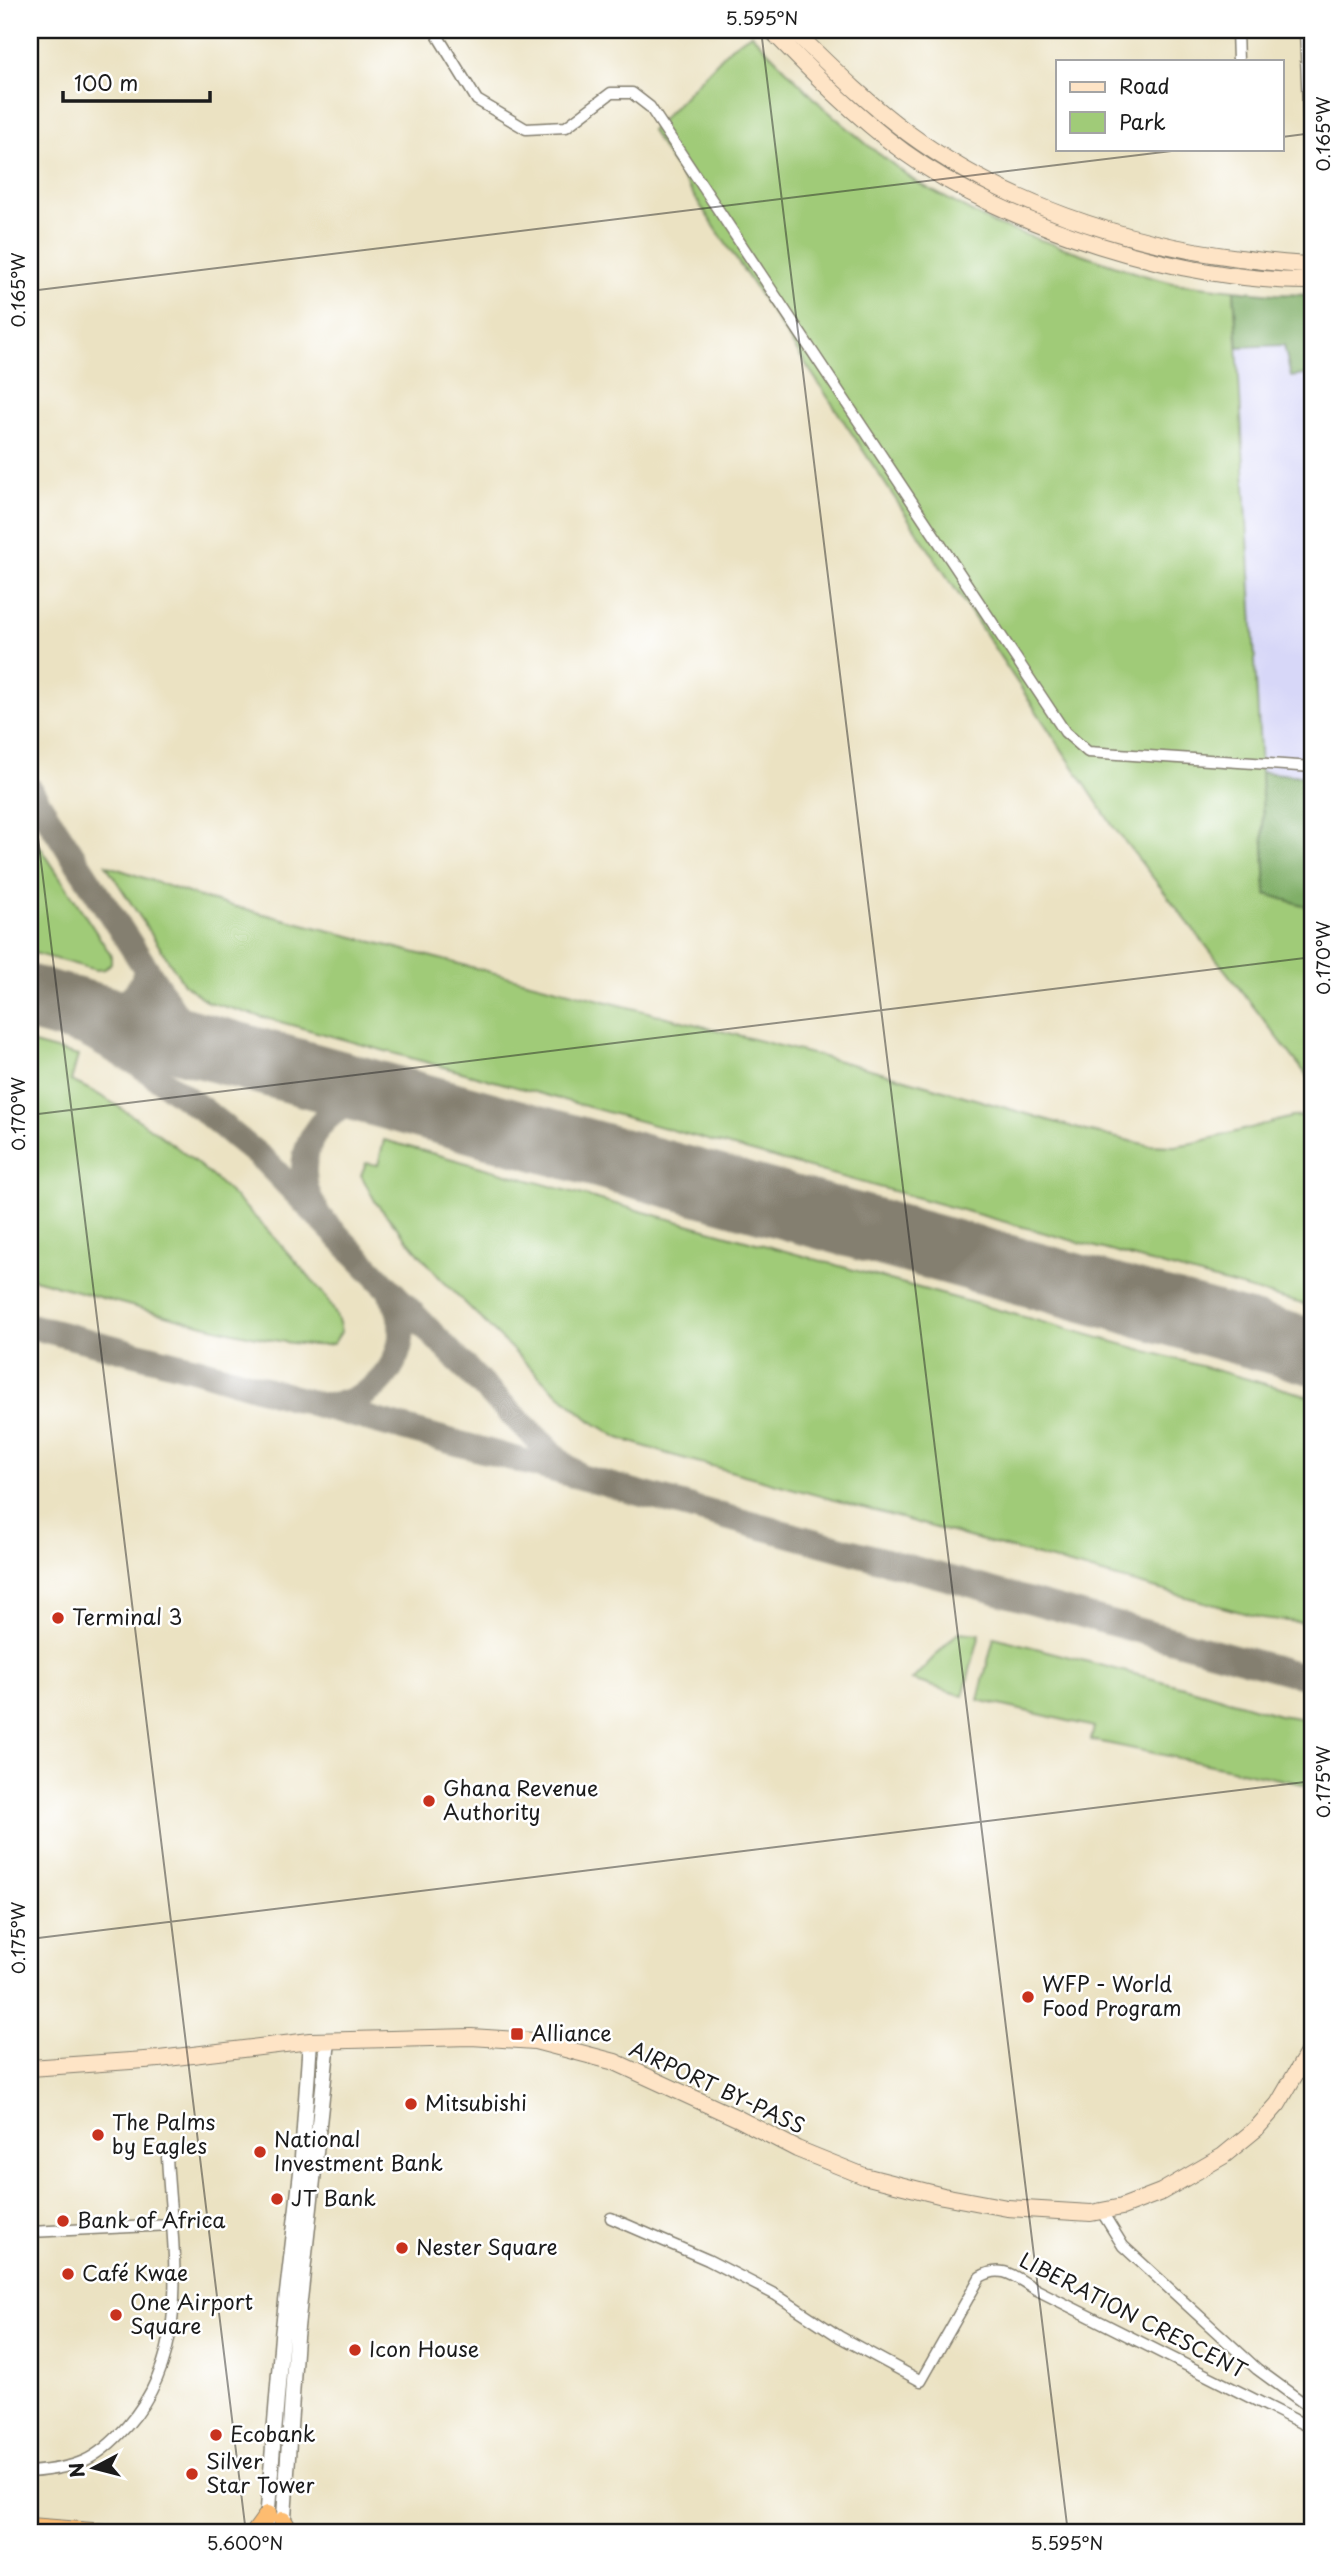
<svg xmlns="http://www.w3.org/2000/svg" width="1343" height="2563" font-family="'Playpen Sans',sans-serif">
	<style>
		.built { fill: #d7d7f8 }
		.green { fill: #a0cb78; stroke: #5e744a; stroke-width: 2 }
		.forest { fill: #80af68; stroke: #4e6642; stroke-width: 2 }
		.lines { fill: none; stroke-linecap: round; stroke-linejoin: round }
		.taxiway { stroke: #847f6f; stroke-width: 26 }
		.runway { stroke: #847f6f; stroke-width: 66 }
		.minor-casing { stroke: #847f6f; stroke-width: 13 }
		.tertiary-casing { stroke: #847f6f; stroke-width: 17 }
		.secondary-casing { stroke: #847f6f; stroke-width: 18 }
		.trunk-casing { stroke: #847f6f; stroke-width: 20 }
		.minor { stroke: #fff; stroke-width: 10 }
		.tertiary { stroke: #fff; stroke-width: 14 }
		.secondary { stroke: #fee4c6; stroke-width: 16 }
		.trunk { stroke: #fdbc70; stroke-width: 18 }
		.ticks { fill: none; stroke: #1c1c1c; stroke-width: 2; stroke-opacity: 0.45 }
		.poi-dot { fill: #c8321e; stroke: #fff; stroke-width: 2.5 }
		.labels { text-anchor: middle; stroke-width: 5; stroke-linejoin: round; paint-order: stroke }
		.poi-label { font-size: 21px; fill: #1c1c1c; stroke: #fff; text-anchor: start }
		.street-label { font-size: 21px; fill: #1c1c1c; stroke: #fff }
		.neatline { fill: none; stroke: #1c1c1c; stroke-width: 2.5 }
		.ticks-label { font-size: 18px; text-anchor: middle; fill: #1c1c1c }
	</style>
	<rect width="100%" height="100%" fill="#fff"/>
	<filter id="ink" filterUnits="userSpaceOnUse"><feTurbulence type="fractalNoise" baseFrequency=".0143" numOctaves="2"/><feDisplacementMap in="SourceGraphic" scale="14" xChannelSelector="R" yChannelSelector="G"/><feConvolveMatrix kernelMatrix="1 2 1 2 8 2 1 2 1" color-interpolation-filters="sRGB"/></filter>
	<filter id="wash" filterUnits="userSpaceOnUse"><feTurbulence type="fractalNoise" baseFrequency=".00686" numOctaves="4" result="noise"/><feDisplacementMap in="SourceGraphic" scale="28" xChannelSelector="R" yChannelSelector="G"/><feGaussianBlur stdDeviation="1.57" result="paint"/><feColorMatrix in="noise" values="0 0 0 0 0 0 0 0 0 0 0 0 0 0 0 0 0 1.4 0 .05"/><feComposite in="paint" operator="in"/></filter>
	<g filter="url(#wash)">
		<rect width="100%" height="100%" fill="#ebe2c2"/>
		<path class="built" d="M1285 345 1291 377 1313 374V777L1261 772 1238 347Z"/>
		<path class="green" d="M751 34 822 106 870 147 916 182 994 224 1143 275 1173 283 1234 290 1260 750 1266 894 1313 908V1083L1112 825 651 131 731 47Z
			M30 838 35 839 111 955V963L105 969 96 970 30 952Z
			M106 865 209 900 874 1070 1086 1131 1148 1145 1175 1146 1198 1142 1292 1117 1313 1116V1307L208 1002 184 984Z
			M30 1043 78 1056 71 1081C97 1092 118 1106 140 1121 200 1161 249 1207 295 1261 312 1280 338 1306 341 1332L334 1343C303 1359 76 1290 30 1278Z
			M384 1140 1313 1397V1624L1262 1618 668 1454 619 1438 591 1421 547 1384 440 1278 376 1203 361 1175 366 1163 378 1165Z
			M958 1632 980 1634 963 1696 912 1680Z
			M994 1637 1195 1690 1279 1715 1313 1720V1786L1091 1740 1094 1727 978 1700Z"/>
		<path class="forest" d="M1234 290 1274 294 1313 295V374L1291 377 1284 345 1238 347Z
			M1261 772 1313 777V908L1266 894Z"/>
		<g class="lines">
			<path class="taxiway" d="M30 790 177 1016 197 1037 220 1051
				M30 1003 140 1065 203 1110 265 1161 483 1386 564 1465 574 1472
				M77 1011C107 1016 143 1002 146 968
				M315 1208C287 1165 315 1106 365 1100 386 1097 409 1104 430 1109
				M30 1326 200 1370 315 1404 1300 1675 1313 1676
				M1298 1348 1313 1353
				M323 1405C371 1407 412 1359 399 1312 397 1305 393 1298 390 1292"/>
			<path class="runway" d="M30 998 1313 1352"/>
		</g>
	</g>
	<g filter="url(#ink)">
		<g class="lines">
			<g class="minor-casing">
				<path id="minor" d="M434 30 477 100 526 129 566 127 611 93H632L650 107 1065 732 1088 752 1313 767
					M1237 30 1238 61
					M1305 30 1311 186
					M1102 2212 1123 2246 1257 2369 1313 2410
					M611 2218 708 2260 776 2295 840 2337 921 2381 980 2277C1003 2263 1016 2278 1037 2290L1313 2429
					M30 2232 171 2225
					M30 2472C76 2468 95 2462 127 2426 194 2351 172 2249 167 2157"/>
			</g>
			<g class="tertiary-casing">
				<path id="tertiary" d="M283 2532 296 2337 328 2041
					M266 2533 282 2336 301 2172 310 2041"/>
			</g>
			<g class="secondary-casing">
				<path id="secondary" d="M771 30C813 73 855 116 904 152 1007 227 1185 283 1313 281
					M793 30C830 66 867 103 908 133 1003 203 1123 243 1239 258 1264 261 1288 265 1313 265
					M30 2068 159 2059 310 2041 471 2037 535 2041 615 2062 737 2118 797 2149 864 2176 943 2196 1007 2208 1091 2213 1122 2207 1161 2192 1223 2156 1256 2129 1278 2104 1313 2044"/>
			</g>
			<g class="trunk-casing">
				<path id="trunk" d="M283 2521 290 2533
					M30 2527 105 2533
					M255 2533 268 2515"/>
			</g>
			<use href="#minor" class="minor"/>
			<use href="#tertiary" class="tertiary"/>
			<use href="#secondary" class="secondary"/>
			<use href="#trunk" class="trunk"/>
		</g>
	</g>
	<path class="ticks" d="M761 30 1068 2533M1282 137 1313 133M30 291 1188 149M30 772 246 2533M30 1115 1313 957M30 1939 1313 1781"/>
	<g class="poi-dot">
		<circle cx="58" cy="1618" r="7"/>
		<circle cx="429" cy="1801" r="7"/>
		<circle cx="1028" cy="1997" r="7"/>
		<rect x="510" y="2027" width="14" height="14" rx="3.5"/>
		<circle cx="411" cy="2104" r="7"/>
		<circle cx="98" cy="2135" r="7"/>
		<circle cx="260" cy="2152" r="7"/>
		<circle cx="277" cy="2199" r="7"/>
		<circle cx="63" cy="2221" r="7"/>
		<circle cx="402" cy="2248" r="7"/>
		<circle cx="68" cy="2274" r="7"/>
		<circle cx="116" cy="2315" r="7"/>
		<circle cx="355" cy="2350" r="7"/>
		<circle cx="216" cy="2435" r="7"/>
		<circle cx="192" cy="2474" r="7"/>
	</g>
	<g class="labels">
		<g class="poi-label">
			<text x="72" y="1625">Terminal 3</text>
			<text x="443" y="1796">Ghana Revenue<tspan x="443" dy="24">Authority</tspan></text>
			<text x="1042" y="1992">WFP - World<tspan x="1042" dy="24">Food Program</tspan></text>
			<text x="531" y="2041">Alliance</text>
			<text x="425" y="2111">Mitsubishi</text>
			<text x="112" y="2130">The Palms<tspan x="112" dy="24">by Eagles</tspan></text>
			<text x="274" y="2147">National<tspan x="274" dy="24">Investment Bank</tspan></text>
			<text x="291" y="2206">JT Bank</text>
			<text x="77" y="2228">Bank of Africa</text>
			<text x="416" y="2255">Nester Square</text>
			<text x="82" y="2281">Café Kwae</text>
			<text x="130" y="2310">One Airport<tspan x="130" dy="24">Square</tspan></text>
			<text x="369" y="2357">Icon House</text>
			<text x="230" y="2442">Ecobank</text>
			<text x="206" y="2469">Silver<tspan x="206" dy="24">Star Tower</tspan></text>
		</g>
		<g class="street-label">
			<text transform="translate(717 2088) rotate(25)" y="7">AIRPORT BY-PASS</text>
			<text transform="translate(1133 2316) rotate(27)" y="7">LIBERATION CRESCENT</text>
		</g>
	</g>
	<rect width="1343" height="2563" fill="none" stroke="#fff" stroke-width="77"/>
	<rect x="1056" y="60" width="228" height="91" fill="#ffffff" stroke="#a4a4a4" stroke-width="2"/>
	<rect x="1070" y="82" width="35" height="10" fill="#fee4c6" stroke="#a4a4a4" stroke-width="2"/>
	<text x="1119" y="94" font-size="21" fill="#1c1c1c">Road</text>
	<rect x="1070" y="112" width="35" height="21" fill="#a0cb78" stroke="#a4a4a4" stroke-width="2"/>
	<text x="1119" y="130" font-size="21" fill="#1c1c1c">Park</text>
	<g transform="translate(94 2468) rotate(263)" stroke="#ffffff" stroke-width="5" paint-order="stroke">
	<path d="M0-5L12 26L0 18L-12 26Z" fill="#1c1c1c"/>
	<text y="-10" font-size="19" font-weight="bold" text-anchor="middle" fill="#1c1c1c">N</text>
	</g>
	<path d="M63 91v10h147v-10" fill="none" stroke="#1c1c1c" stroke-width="3.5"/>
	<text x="74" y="91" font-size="21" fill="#1c1c1c" stroke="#ffffff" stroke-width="5" paint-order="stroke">100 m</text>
	<rect x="38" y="38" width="1266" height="2486" class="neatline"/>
	<g class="ticks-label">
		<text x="762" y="25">5.595°N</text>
		<text transform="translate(1324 134) rotate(-90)" y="6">0.165°W</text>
		<text transform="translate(19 290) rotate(-90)" y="6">0.165°W</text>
		<text transform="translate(1324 958) rotate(-90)" y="6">0.170°W</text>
		<text transform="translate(19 1114) rotate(-90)" y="6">0.170°W</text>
		<text transform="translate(1324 1782) rotate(-90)" y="6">0.175°W</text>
		<text transform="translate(19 1938) rotate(-90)" y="6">0.175°W</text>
		<text x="245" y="2550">5.600°N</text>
		<text x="1067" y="2550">5.595°N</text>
	</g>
</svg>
